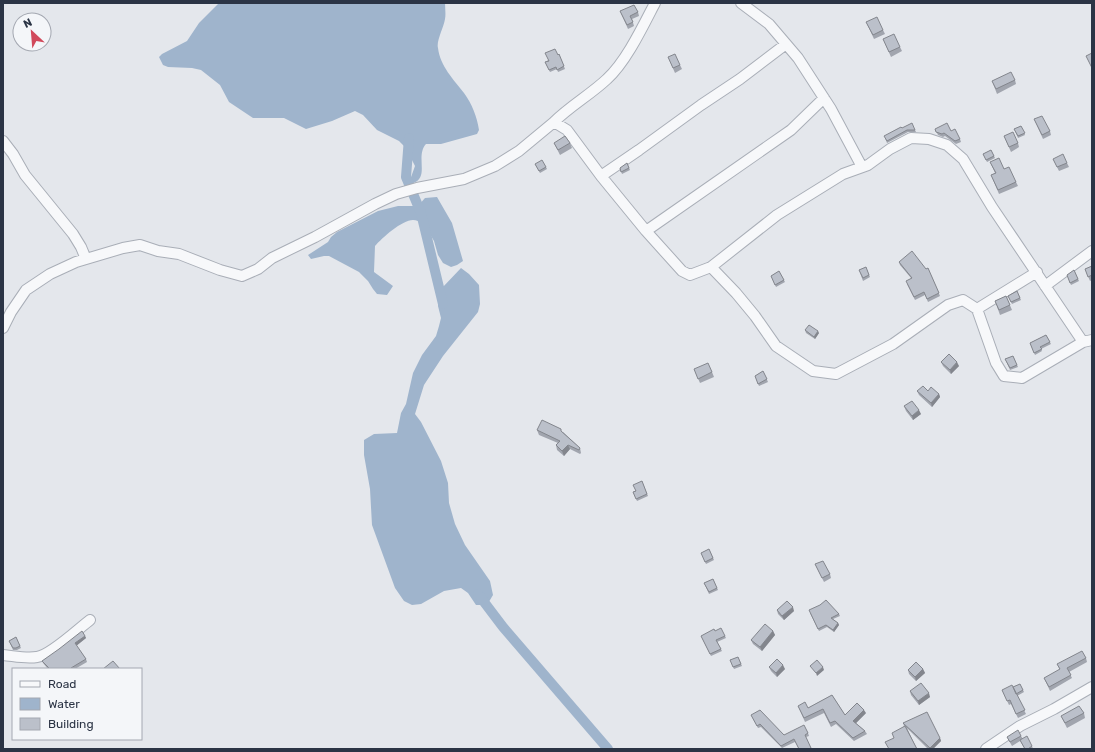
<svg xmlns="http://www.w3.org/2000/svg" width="1095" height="752" font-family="Rubik,sans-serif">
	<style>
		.water { fill: #9fb4cc }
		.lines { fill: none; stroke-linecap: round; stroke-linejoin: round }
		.canal { stroke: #9fb4cc; stroke-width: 10 }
		.street-casing { stroke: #a9aeb7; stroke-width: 12 }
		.street { stroke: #f7f8fa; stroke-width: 10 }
		.wall { fill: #a1a5ae }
		.shaded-wall { fill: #83868d }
		.building { fill: #bbc0ca; stroke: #83868d }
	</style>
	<rect width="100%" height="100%" fill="#e4e7ec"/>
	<path class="water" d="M219 3H445C445 8 446 14 445 19 444 27 436 41 438 48 440 66 454 80 464 93 472 104 477 117 479 130L477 134 441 144H426C415 156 430 178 413 183L410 180 415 166 406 148 399 141 377 130 363 115 355 111 332 121 306 129 284 118H253L229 102 220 85 201 70 192 68 168 67 163 65 159 57 162 54 187 41 199 23Z
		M437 197 452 223 463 261 457 265 451 267 443 263 438 255 434 241 423 222C420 222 416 220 413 220 402 220 382 238 375 246L374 272 393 286 387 295 377 294 373 289 368 281 359 272 329 256H324L311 259 308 255 328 242 331 237 337 232 378 211 398 206H418L425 198Z
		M461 268 469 274 479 285 480 304 478 312 443 356 424 385 415 414 421 422 441 461 448 483 449 503 455 524 465 545 490 581 493 595 487 605H476L468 593 461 588 444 591 421 604 412 605 404 601 395 588 372 525 370 489 364 455V440L374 434 397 433 401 413 406 404 413 373 422 355 436 336 439 326 441 318 438 306V297L442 288Z"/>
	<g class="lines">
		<path class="canal" d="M409 138 406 177 421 213 443 304
			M478 594 503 627 608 749"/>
		<g class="street-casing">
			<path id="street" d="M741 3 769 24 798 58 831 109 862 167
				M554 122C570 106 590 95 607 79 626 62 643 26 655 3
				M3 141 13 154 25 175 73 234 81 247 86 259
				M601 176 639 150 701 105 740 79 786 44
				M646 231 791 130 824 98
				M711 267 736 293 755 316 776 346 813 371 836 374 893 344 948 305 963 300 977 309 996 363 1004 376 1022 378 1083 342 1092 340
				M1045 286 1092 251
				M977 309 1037 272
				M3 328 11 312 26 290 50 274 76 262 123 248 140 245 158 251 179 254 220 270 242 276 258 269 272 258 315 237 375 204 396 194 417 188 464 179 495 166 519 151 554 122 567 130 601 176 646 231 682 271 690 275 711 267 777 215 843 174 868 165 890 149 911 138 929 139 947 145 963 159 992 207 1083 342
				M3 655C14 656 26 659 37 657 51 655 78 629 90 620
				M986 749 1020 726 1054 709 1092 687"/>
		</g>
		<use href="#street" class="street"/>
	</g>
	<path class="wall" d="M620 11 638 12 639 16 632 19 634 26 628 29Z
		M866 22 883 30 885 34 874 39Z
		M883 39 900 47 902 51 891 57Z
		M559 54 565 69 558 72 557 69 550 72 545 62Z
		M668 57 680 65 682 69 675 73Z
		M1015 80 1016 84 997 94 992 81Z
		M1034 119 1050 131 1051 135 1043 139Z
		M1021 126 1025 135 1018 138 1014 129Z
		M902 128 915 130 916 132H908L887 143 885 138Z
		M935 129 951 131 960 139 961 142 956 144 945 136 943 137 938 135Z
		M1004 136 1018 143 1019 147 1011 152Z
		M554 143H570L572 148 560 155Z
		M991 150 995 158 987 162 983 154Z
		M1053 159 1067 163 1069 167 1059 171Z
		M990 162 1004 169 1016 182 1018 186 999 194 991 175 995 173Z
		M627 163 630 170 622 174 620 168Z
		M535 164 546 167 547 169 540 173Z
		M899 262 926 269 928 268 940 296 928 302 925 295 915 300 907 284 911 278 900 265Z
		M1092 266V280L1090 281 1085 269Z
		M866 267 870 277 863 281 859 270Z
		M1074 270 1079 281 1071 285 1067 275Z
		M779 271 785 282 776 287 771 276Z
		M1017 291 1021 300 1012 304 1008 296Z
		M1006 296 1012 310 1000 315 995 301Z
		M805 330 819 333 815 339 806 333Z
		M1046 335 1051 344 1041 349 1042 351 1035 355 1030 343Z
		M1013 356 1018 367 1010 370 1005 359Z
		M941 362 959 366 951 374 943 366Z
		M694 369 712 372 714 377 700 383Z
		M763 371 768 382 759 386 755 376Z
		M917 391H928L939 394 940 397 932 407 919 395Z
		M904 406 921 414 913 420 906 411Z
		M537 430 563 432 580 448 581 453 580 454 570 449 564 456 557 450 556 445 558 443 539 435Z
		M642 481 648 496 637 501 633 492 635 491Z
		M709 549 714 560 706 564 701 553Z
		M815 564 830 574 831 578 824 582Z
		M713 579 718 590 709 594 704 583Z
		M777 610 794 611 784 620 778 614Z
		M810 613 839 614 840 616 833 619 838 623 839 625 834 632 827 627 819 631Z
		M715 631 725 636 726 638 717 642 722 651 711 656 701 636Z
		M773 631 775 635 762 651 753 644 751 640Z
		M85 636 86 638 76 646 86 659 87 662 75 669H48L43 663 42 661Z
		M16 637 21 648 17 650H13L9 641Z
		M738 657 742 666 734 669 730 660Z
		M1086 658 1087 662 1069 672 1072 678 1050 691 1044 678 1060 670 1057 664Z
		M769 667 785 669 777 677 771 671Z
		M923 669 925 673 916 681 909 674 908 670Z
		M1020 684 1024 692 1017 696 1026 714 1018 718 1011 704 1009 705 1002 690 1013 687Z
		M910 691 930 697 919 705 911 695Z
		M832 695 845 715 866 713 856 723 865 731 867 734 854 741 836 724 831 727 824 713 805 722 798 706 808 708Z
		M1084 713 1085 718 1067 728 1061 716Z
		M751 715 784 735 808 733 809 736 806 737 811 749H799L795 742 782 748 761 727 758 728Z
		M903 723 940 738 941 741 933 749H928L907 728 917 749 894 738 904 726Z
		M1021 736 1023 739 1032 746 1033 749H1025L1020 741 1012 746 1007 737Z"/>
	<path class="shaded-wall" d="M818 331 819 333 815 339 814 337Z
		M957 362 959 366 951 374 950 370Z
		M939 394 940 397 932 407 931 403Z
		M919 410 921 414 913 420 912 416Z
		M568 445 570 449 564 456 562 451Z
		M793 607 794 611 784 620 782 616Z
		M838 623 839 625 834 632 833 630Z
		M773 631 775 635 762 651 760 647Z
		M85 636 86 638 76 646 75 643Z
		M783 665 785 669 777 677 776 673Z
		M823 667 824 670 817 676 816 673Z
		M923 669 925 673 916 681 915 677Z
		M929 693 930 697 919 705 918 701Z
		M864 710 866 713 855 724 853 721Z
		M940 738 941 741 933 749H930V748Z"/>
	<path class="building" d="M634 5 638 12 630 16 633 22 627 25 620 11Z
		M877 17 883 30 873 35 866 22Z
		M894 34 900 47 889 52 883 39Z
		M555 49 558 55 559 54 564 66 557 70 556 67 549 70 545 62 549 61 545 53Z
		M1092 53V68L1086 56Z
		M675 54 680 65 673 68 668 57Z
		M1011 72 1015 80 996 89 992 81Z
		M1042 116 1050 131 1042 135 1034 119Z
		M912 123 915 130H907L887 141 884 136 901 127 902 128Z
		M947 123 951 131 955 129 960 139 955 141 944 133 942 134 936 132 935 129Z
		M1021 126 1025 133 1018 136 1014 129Z
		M1013 132 1018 143 1009 147 1004 136Z
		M565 136 570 143 558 150 554 143Z
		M991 150 994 156 986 160 983 154Z
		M1063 154 1067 163 1057 167 1053 159Z
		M999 158 1004 169 1009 167 1016 182 998 190 991 175 996 173 990 162Z
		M542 160 546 167 539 171 535 164Z
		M627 163 629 168 621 172 620 168Z
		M912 251 926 269 928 268 939 293 927 299 924 292 914 297 906 281 912 278 899 262Z
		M1092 266V275L1088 277 1085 269Z
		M866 267 869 275 863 278 859 270Z
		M1074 270 1078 279 1070 283 1067 275Z
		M779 271 784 280 775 285 771 276Z
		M1017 291 1020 298 1011 302 1008 296Z
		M1006 296 1010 305 999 310 995 301Z
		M809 325 818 331 814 337 805 330Z
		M1046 335 1050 342 1040 347 1042 349 1034 353 1030 343Z
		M949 354 957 362 950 370 941 362Z
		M1013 356 1017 365 1010 368 1005 359Z
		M708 363 712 372 698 379 694 369Z
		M763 371 767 379 758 384 755 376Z
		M923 386 928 391 931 387 939 394 931 403 917 391Z
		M912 401 919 410 912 416 904 406Z
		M542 420 561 429V431L580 448 579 450 568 445 562 451 556 445 560 441 537 430Z
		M642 481 647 494 636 499 633 492 636 491 633 485Z
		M709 549 713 558 705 562 701 553Z
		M823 561 830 574 822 578 815 564Z
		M713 579 717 588 709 592 704 583Z
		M826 600 839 614 831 618 838 623 833 630 826 625 818 629 809 610 820 605Z
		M787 601 793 607 782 616 777 610Z
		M765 624 773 631 760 647 751 640Z
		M721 628 725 636 716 640 721 649 710 654 701 636 714 629 715 631Z
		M82 631 85 636 75 643 86 659 71 668 72 669H62L61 668 60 669H50L42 661 59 649Z
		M16 637 20 646 16 648H13L9 641Z
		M1082 651 1086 658 1067 668 1071 675 1049 687 1044 678 1060 669 1057 664Z
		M738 657 741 664 733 667 730 660Z
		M777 659 783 665 776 673 769 667Z
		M817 660 823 667 816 673 810 666Z
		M113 661 120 669H103Z
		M916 662 923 669 915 677 908 670Z
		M921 683 929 693 918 701 910 691Z
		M1020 684 1023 690 1016 694 1013 687Z
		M1012 685 1025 710 1016 714 1010 700 1007 701 1002 690Z
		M832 695 845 715 857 703 864 710 853 721 865 731 853 738 835 721 830 723 823 709 804 718 798 706 805 702 808 708Z
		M1079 706 1084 713 1065 723 1061 716Z
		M760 710 784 735 804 725 808 733 805 735 811 748 809 749H799L794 739 781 746 760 724 757 726 751 715Z
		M927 712 940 738 930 748 903 723Z
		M905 726 917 749H889L885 742 894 738 892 733Z
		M1018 730 1021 736 1010 742 1007 737Z
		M1027 736 1032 746 1028 749H1025L1020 740Z"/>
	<rect width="1095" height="752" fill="none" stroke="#2b3445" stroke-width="8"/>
	<rect x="12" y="668" width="130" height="72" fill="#f4f6f9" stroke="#a4a8b1"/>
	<rect x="20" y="681" width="20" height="6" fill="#f7f8fa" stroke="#a4a8b1"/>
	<text x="48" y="688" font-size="12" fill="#2b3445">Road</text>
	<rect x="20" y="698" width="20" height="12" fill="#9fb4cc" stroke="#a4a8b1"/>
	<text x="48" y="708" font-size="12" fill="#2b3445">Water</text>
	<rect x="20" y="718" width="20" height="12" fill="#bbc0ca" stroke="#a4a8b1"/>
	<text x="48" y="728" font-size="12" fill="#2b3445">Building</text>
	<g transform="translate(32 32) rotate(334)"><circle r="19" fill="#f4f6f9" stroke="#a4a8b1"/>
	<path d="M0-3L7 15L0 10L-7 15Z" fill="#d1495b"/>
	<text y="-6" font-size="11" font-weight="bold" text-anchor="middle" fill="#2b3445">N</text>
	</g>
</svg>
